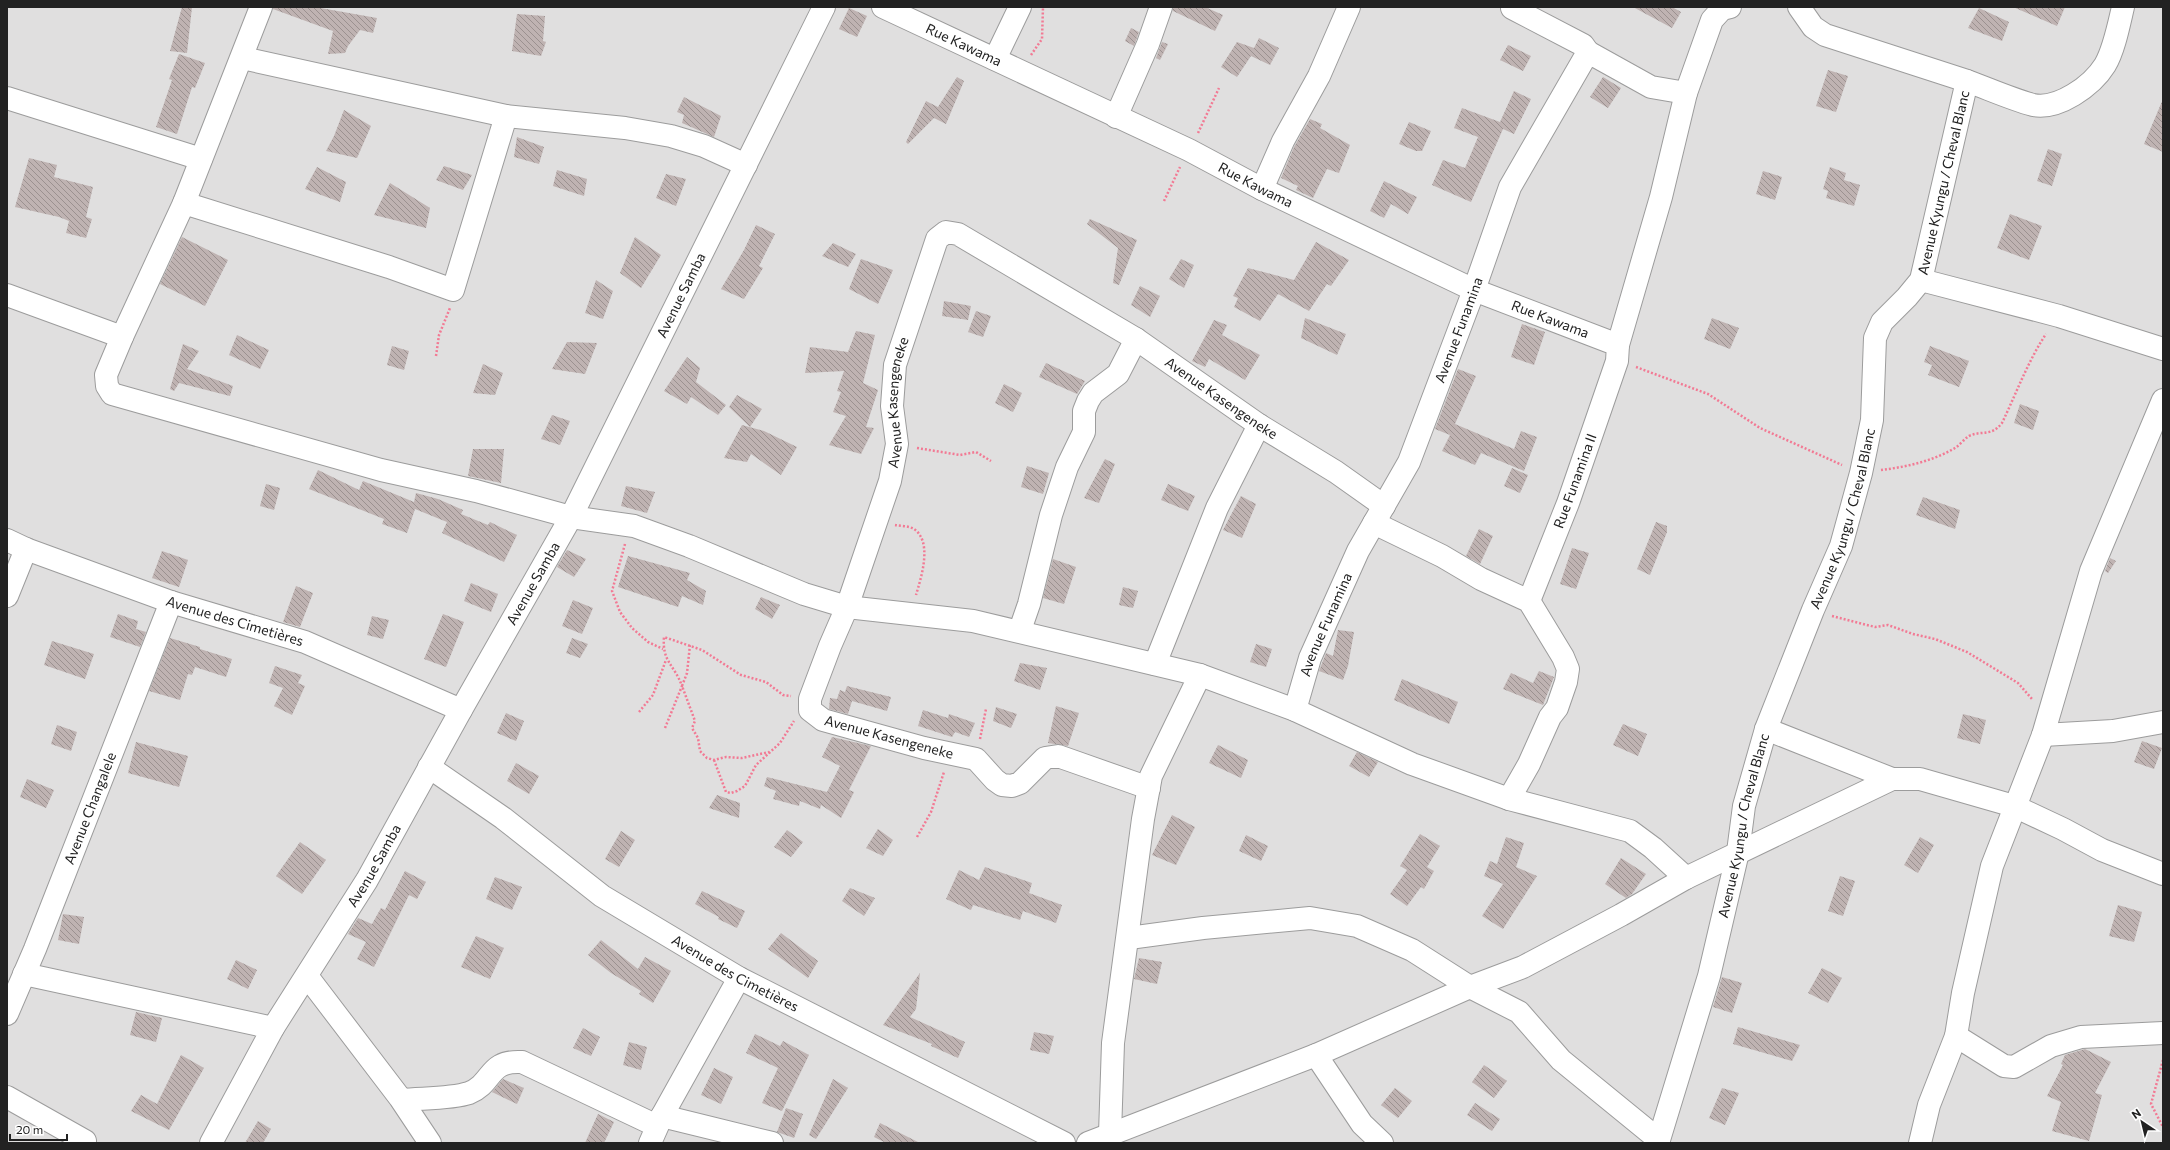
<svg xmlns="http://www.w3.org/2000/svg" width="2170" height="1150" font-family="Commissioner,sans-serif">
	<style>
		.residential { fill: #e0dfdf }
		.building { fill: url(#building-back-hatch) }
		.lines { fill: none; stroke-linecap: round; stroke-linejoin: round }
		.minor-casing { stroke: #9c9c9c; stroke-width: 24 }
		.path { stroke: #f27a94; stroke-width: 2.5; stroke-dasharray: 2 2; stroke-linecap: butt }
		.minor { stroke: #fff; stroke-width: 22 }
		.labels { text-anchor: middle; stroke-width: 3.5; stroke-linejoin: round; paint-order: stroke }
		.street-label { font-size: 14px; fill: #222; stroke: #fff }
	</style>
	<defs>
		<pattern id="building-back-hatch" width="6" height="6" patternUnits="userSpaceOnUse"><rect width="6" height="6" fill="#bfb3b2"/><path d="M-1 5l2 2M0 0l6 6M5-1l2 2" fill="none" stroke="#9b9190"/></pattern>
	</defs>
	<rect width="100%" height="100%" fill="#f1ece9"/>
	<path class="residential" d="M7 7H2163V1143H7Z"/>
	<path class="building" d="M182 7H192L187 53 170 51Z
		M273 7H315L377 18 373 33 360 30 348 46 345 53 328 54 333 31 273 9Z
		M1173 7H1205L1223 15 1215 31 1173 11Z
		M1633 7H1672L1681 12 1672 28Z
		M2013 7H2065L2057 26Z
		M849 8 867 16 857 37 839 29Z
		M1979 8 2009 22 2002 41 1968 28Z
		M517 14 545 16 543 41 546 42 541 56 512 51Z
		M1131 28 1139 32 1134 46 1125 41Z
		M1259 38 1279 48 1270 65 1251 56 1237 77 1221 67 1237 42 1254 48Z
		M1162 42 1168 44 1160 60 1156 58Z
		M1508 45 1531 56 1523 71 1500 60Z
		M179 54 205 63 195 88 192 87 177 134 156 127 172 80 169 79Z
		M1828 70 1848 76 1836 112 1816 106Z
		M957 77 964 81 946 124 934 118 908 144 906 142 926 101 938 107Z
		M1603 77 1621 88 1608 108 1590 97Z
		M1514 91 1531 99 1514 134 1503 129 1471 202 1432 185 1443 160 1465 168 1478 137 1454 128 1462 108 1500 122Z
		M684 97 721 116 714 137 682 123 684 115 677 112Z
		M2163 99V152L2144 144Z
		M344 110 371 126 357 158 326 151 334 136Z
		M1310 119 1322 124 1320 128 1350 145 1339 173 1327 169 1313 198 1296 190 1298 186 1281 178 1294 147Z
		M1409 122 1431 131 1422 151H1416L1399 144Z
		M517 137 544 147 539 164 514 157Z
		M2048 149 2062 154 2052 186 2037 181Z
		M29 158 57 165 54 177 93 187 86 217 92 219 86 238 66 233 69 221 59 217 15 207Z
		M444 166 472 175 463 190 436 180Z
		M317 167 346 182 340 202 305 189Z
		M1830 167 1846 173 1844 180 1860 185 1854 206 1826 198 1828 191 1823 189Z
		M557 170 587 179 584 196 553 186Z
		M1763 171 1782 177 1775 200 1756 194Z
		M666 174 686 179 676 206 656 198Z
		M1384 181 1417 197 1408 214 1391 204 1384 218 1370 211Z
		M390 183 430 208 426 228 374 215Z
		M2010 214 2042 226 2029 260 1997 248Z
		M1090 219 1137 240 1119 285 1113 283 1118 248 1087 224Z
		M756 225 775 234 759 266 763 268 744 299 721 289 744 250Z
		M182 237 228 260 205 306 160 284Z
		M635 237 661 255 641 288 620 273Z
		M1316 242 1349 260 1331 286 1327 284 1309 311 1278 294 1260 321 1234 307 1238 298 1233 296 1248 268 1294 280Z
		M833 243 856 254 848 267 822 256Z
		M861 259 893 270 878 304 849 289Z
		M1181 259 1194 265 1184 288 1169 279Z
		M596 280 613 291 603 319 585 313Z
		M1140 286 1160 296 1150 317 1131 305Z
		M944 301 971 306 968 320 942 316Z
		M976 311 991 316 983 337 968 332Z
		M1305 318 1346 334 1337 355 1301 338Z
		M1712 318 1739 328 1730 349 1704 339Z
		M1214 320 1227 325 1222 335 1260 355 1245 380 1209 359 1205 367 1192 361Z
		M1522 324 1545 332 1534 365 1511 357Z
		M856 331 875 335 863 383 878 390 866 427 874 428 861 454 829 445 846 416 833 412 841 392 837 391 844 371 805 373 810 347 848 352Z
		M237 335 269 350 260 369 229 355Z
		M567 342 597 343 585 374 552 369Z
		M183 344 199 351 187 369 233 386 230 396 179 383 174 391 170 389Z
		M392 346 409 351 404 370 387 365Z
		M1930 346 1969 361 1959 387 1928 375 1932 365 1924 362Z
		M687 357 700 368 696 382 726 405 718 415 691 397 687 404 664 391Z
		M1046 363 1085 381 1077 394 1039 377Z
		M483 364 503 373 495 395 473 393Z
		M1458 369 1476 376 1455 424 1514 449 1521 431 1537 437 1524 471 1481 453 1475 465 1442 451 1450 435 1435 429Z
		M1004 384 1022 393 1013 412 995 403Z
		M737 395 762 409 750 427 729 407Z
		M2020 404 2039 411 2033 430 2014 423Z
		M552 415 570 421 560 445 541 439Z
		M742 425 764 431 797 447 781 475 751 454 747 462 724 458Z
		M473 449H504L501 483 468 476Z
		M1105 459 1115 464 1099 503 1084 498Z
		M1027 466 1049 473 1043 494 1021 487Z
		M1512 468 1528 475 1520 493 1504 486Z
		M318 470 359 490 363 481 414 502 416 493 438 499 463 510 461 514 488 525 490 522 517 535 504 562 442 533 447 522 415 509 407 533 382 524 384 519 309 489Z
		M266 484 280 488 274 510 260 506Z
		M1168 484 1195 496 1188 511 1161 500Z
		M626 486 655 492 647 513 621 506Z
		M1241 496 1256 504 1242 538 1223 530Z
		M1923 497 1960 510 1955 529 1916 515Z
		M1656 522 1667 526V532L1650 575 1637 569Z
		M1479 529 1493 536 1480 564 1466 556Z
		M1572 548 1589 553 1576 589 1560 584Z
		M567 550 586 559 574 577 557 567Z
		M162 551 188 560 179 587 152 578Z
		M628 556 690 573 687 580 706 591 703 605 682 596 678 607 618 587Z
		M2110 558 2116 561 2108 573 2105 571Z
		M1053 559 1076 567 1064 604 1043 598Z
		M471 583 498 594 491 612 464 601Z
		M296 586 313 593 300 627 283 622Z
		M1123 587 1138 591 1133 608 1119 605Z
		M761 597 780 605 772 619 755 609Z
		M573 600 593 608 582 634 562 626Z
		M118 614 138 621 136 629 146 632 140 647 110 637Z
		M443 614 464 622 446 667 424 659Z
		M372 616 389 620 383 639 367 635Z
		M1338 630 1354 632 1348 666 1343 680 1319 671 1326 653 1333 656Z
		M170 638 200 647V649L232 659 226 677 195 667 192 675 188 674 180 700 149 691Z
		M572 638 588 644 580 658 566 653Z
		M52 641 94 654 85 679 44 665Z
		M1256 644 1272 649 1266 667 1250 662Z
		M1020 663 1047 668 1040 690 1014 681Z
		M275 666 302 675 298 683 305 686 292 715 274 706 283 688 269 683Z
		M1539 671 1554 677 1543 705 1503 689 1511 673 1533 683Z
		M1402 679 1458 702 1449 724 1394 700Z
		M847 686 891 697 887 711 852 701 848 714 829 709 830 698 837 699 840 690 845 692Z
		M1056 706 1079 713 1068 746 1048 743Z
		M996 707 1017 714 1011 728 993 721Z
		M923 710 948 718 949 714 975 723 969 737 955 732 952 737 918 726Z
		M506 713 524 721 516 741 497 733Z
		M1963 714 1986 720 1980 744 1957 738Z
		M1623 724 1647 734 1638 756 1613 745Z
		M57 725 77 732 71 751 51 744Z
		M832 737 871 746 849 790 854 792 841 818 821 805 820 809 800 801 799 806 773 799 776 791 764 786 767 777 827 792 840 766 822 757Z
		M2142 741 2162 748 2154 769 2134 762Z
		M136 742 188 756 179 787 128 773Z
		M1218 745 1248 760 1241 778 1209 763Z
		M1357 752 1378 762 1369 777 1349 766Z
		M516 763 539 776 529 794 507 781Z
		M27 779 54 790 46 808 20 797Z
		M717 795 740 803 739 818 709 808Z
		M1172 815 1195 827 1176 865 1152 855Z
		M878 829 893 840 883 856 866 848Z
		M787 830 803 842 791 857 774 847Z
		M621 831 635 840 619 867 605 859Z
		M1420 834 1440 846 1427 867 1434 871 1424 889 1421 887 1407 906 1390 894 1407 870 1400 866Z
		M1246 835 1268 846 1261 861 1239 851Z
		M1506 837 1524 843 1516 867 1537 876 1503 929 1482 916 1503 884 1484 876 1490 861 1497 864Z
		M1920 837 1934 845 1918 873 1904 865Z
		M300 842 326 860 302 894 276 876Z
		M1621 858 1646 874 1632 894 1626 898 1605 884Z
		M985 867 1032 883 1029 893 1062 905 1056 923 1023 911 1020 920 973 905 971 910 946 899 959 870 979 880Z
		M405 871 426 882 417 899 409 895 374 967 357 959 366 942 348 934 358 918 372 924 381 908 385 910Z
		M1840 876 1855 881 1843 916 1828 911Z
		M495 877 522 887 512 910 486 899Z
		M850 888 875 898 864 916 842 901Z
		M702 891 745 911 737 928 718 919 719 917 695 904Z
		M2118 905 2142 912 2134 942 2109 936Z
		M63 914 84 917 79 944 58 940Z
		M781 933 818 961 808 978 768 949Z
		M476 936 504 948 490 979 461 967Z
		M601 940 638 969 645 957 671 971 653 1003 639 994 641 991 611 973 588 955Z
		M1139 958 1162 962 1157 984 1134 979Z
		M236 960 257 970 248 989 227 979Z
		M1822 968 1842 978 1828 1003 1808 993Z
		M920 973 916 1009 910 1017 965 1042 958 1058 931 1046 932 1044 883 1025Z
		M1722 977 1742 983 1732 1013 1713 1007Z
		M136 1012 162 1018 156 1042 130 1035Z
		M1738 1027 1800 1045 1792 1061 1733 1044Z
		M583 1028 600 1037 591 1056 573 1048Z
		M1034 1032 1054 1036 1049 1054 1030 1050Z
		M755 1034 780 1046 783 1041 809 1055 782 1111 762 1103 778 1068 746 1053Z
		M629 1042 647 1047 641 1070 623 1065Z
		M2085 1049 2111 1062 2095 1093 2102 1095 2089 1141 2052 1131 2061 1102 2047 1096 2063 1065 2061 1064 2065 1055Z
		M181 1055 204 1068 169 1130 131 1111 141 1095 157 1104Z
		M1484 1065 1507 1081 1494 1098 1472 1082Z
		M714 1068 733 1077 721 1104 701 1095Z
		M503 1079 524 1088 517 1104 492 1092Z
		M833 1079 848 1088 816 1139 809 1135Z
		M1395 1088 1412 1101 1398 1118 1381 1105Z
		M1722 1088 1739 1093 1725 1125 1709 1118Z
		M1475 1103 1500 1119 1492 1131 1467 1115Z
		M786 1108 803 1114 794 1138 777 1132Z
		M598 1114 614 1122 604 1143H585Z
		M258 1121 271 1129 263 1143H245Z
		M880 1123 920 1143H886L874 1137Z"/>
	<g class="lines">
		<g class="minor-casing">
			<g id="minor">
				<path d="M261 7 184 203 122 337 106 375 107 386 112 394 381 470 476 491 571 517 634 526 689 546 804 594 847 607 973 621 1200 675 1295 710 1412 764 1509 799 1630 831 1653 848 1686 878"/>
				<path id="s1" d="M883 7 1189 150 1262 189 1474 290 1618 345 1617 361 1568 503 1529 601"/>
				<path d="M1512 8 1583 45 1588 52"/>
				<path d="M242 58 506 116 625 128 671 136 704 146 746 165"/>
				<path d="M995 59 1020 7"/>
				<path d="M1967 81C1989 89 2011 99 2033 105 2058 110 2092 86 2105 65 2114 50 2119 24 2123 7"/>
				<path d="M7 98 201 159"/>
				<path d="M1116 117 1148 44 1161 7"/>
				<path d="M1262 189 1283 141 1319 76 1349 7"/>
				<path d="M184 203 389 267 453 290 506 116"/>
				<path d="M1921 280 2059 316 2163 349"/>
				<path d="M7 295 122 337"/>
				<path d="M1618 345 1661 197 1686 93 1712 20 1722 9 1730 7"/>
				<path d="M1374 523 1442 556 1481 579 1529 601 1563 657 1568 669 1566 682 1557 708 1550 717 1529 764 1509 799"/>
				<path id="s2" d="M7 540 26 549 171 602 305 642 461 710"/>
				<path d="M7 596 26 549"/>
				<path d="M1020 630 1029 604 1051 515 1067 467 1084 432V411L1088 401 1093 393 1118 374 1136 339"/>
				<path d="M1155 664 1217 508 1259 425"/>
				<path id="s3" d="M1295 710 1310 658 1358 551 1409 462 1474 290 1510 187 1588 52 1651 87 1686 93"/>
				<path d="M1766 729 1892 779"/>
				<path d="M2043 735 2113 731 2163 722"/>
				<path id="s4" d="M429 767 503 818 602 896 739 978 1064 1143"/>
				<path id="s5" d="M1149 788 1058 756 1045 758 1020 783 1012 786 1002 785 995 780 976 759 924 748 823 720 810 710V699L830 646 847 607 890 481 897 444 892 406 895 365 937 239 946 232 958 234 1136 339 1259 425 1336 472 1384 506"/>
				<path d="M1129 938 1203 928 1310 918 1357 926 1412 950 1470 987 1519 1012 1561 1060 1659 1140"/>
				<path d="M24 974 273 1028"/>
				<path d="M307 976 400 1098 430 1143"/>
				<path id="s6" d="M7 1014 35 949 171 602"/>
				<path d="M1956 1036 2004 1066 2014 1067 2051 1046 2081 1037 2163 1033"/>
				<path d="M1316 1055 1362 1124 1382 1143"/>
				<path d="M7 1097 85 1141"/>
				<path d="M402 1100C421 1098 451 1099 469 1093 494 1083 487 1060 522 1062L657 1126"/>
				<path d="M662 1116 772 1143"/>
				<path d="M1110 1134 1113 1043 1143 819 1151 776 1200 675"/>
				<path id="s7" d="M211 1143 273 1028 367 880 461 710 571 517 824 7"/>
				<path d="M650 1143 662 1116 739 978"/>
				<path d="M1088 1143 1316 1055 1470 987 1523 967 1621 915 1686 878 1892 779H1920L2014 806 2063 829 2102 850 2163 874"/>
				<path id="s8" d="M1658 1143 1709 976 1738 852 1744 806 1766 729 1813 610 1841 546 1861 473 1872 420 1875 338 1882 322 1907 297 1921 280 1967 81 1825 35 1813 27 1799 7"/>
				<path d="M1920 1143 1929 1105 1956 1036 1963 993 1992 866 2043 735 2091 571 2163 400"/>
			</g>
		</g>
		<path class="path" d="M1031 55 1042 39 1043 7
			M1198 133 1219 88
			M1164 201 1180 167
			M436 356 439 335 450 308
			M1636 367 1708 394 1760 428 1842 465
			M917 448 960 455 976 452 991 461
			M1881 470C1906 467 1933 461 1955 448 1960 445 1964 439 1969 436 1982 430 1991 437 2002 423 2016 394 2028 361 2046 334
			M895 525C901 526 909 526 914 529 933 542 921 578 916 595
			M625 544 612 591 620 612 632 628 648 642 663 649
			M1832 616 1875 627 1888 625 1913 634 1935 639 1967 652 2018 683 2032 699
			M690 645 687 673 682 686 695 721 692 728 698 738 700 751 707 758 714 760 726 757 742 758 769 752
			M639 712 653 695 666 660
			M665 728 682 686C674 664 662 662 664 637L702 650 741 675 766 682 783 695 791 696
			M980 739 986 709
			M714 760 726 792 731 793 737 791 745 786 756 765 780 743 794 721
			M917 837 931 812 944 772
			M2163 1060 2151 1104 2163 1127"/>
		<use href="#minor" class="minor"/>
	</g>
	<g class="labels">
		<g class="street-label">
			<text dy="5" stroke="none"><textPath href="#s1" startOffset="89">Rue Kawama</textPath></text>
			<text dy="5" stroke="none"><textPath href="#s8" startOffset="1013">Avenue Kyungu / Cheval Blanc</textPath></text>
			<text dy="5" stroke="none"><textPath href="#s1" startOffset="413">Rue Kawama</textPath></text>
			<text dy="5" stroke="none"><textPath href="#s7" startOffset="970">Avenue Samba</textPath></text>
			<text dy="5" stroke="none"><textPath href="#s1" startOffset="737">Rue Kawama</textPath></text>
			<text dy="5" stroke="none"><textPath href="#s3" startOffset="415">Avenue Funamina</textPath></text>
			<text dy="5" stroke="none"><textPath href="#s5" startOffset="1202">Avenue Kasengeneke</textPath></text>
			<text dy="5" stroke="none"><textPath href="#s5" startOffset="698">Avenue Kasengeneke</textPath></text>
			<text transform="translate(1575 481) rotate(-70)" y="5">Rue Funamina II</text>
			<text dy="5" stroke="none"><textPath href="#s8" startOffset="653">Avenue Kyungu / Cheval Blanc</textPath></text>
			<text dy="5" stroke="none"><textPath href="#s7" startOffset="646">Avenue Samba</textPath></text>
			<text dy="5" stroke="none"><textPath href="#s2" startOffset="242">Avenue des Cimetières</textPath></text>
			<text dy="5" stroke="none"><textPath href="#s3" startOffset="91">Avenue Funamina</textPath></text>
			<text transform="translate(889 737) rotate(15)" y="5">Avenue Kasengeneke</text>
			<text dy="5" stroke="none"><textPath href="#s6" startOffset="222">Avenue Changalele</textPath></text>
			<text dy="5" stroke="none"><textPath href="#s8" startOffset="329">Avenue Kyungu / Cheval Blanc</textPath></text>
			<text dy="5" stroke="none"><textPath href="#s7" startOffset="322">Avenue Samba</textPath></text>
			<text dy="5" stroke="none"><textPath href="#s4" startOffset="370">Avenue des Cimetières</textPath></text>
		</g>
	</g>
	<rect width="2170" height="1150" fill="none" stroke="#222222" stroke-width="16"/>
	<g transform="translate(2142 1122) rotate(325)" stroke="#ffffff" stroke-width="3" paint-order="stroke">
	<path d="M0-3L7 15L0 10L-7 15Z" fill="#222222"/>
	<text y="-6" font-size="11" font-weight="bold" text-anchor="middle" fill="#222222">N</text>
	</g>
	<path d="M10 1134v6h57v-6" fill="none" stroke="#222222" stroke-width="2"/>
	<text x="16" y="1134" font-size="12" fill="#222222" stroke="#ffffff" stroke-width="3" paint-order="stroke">20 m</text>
</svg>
